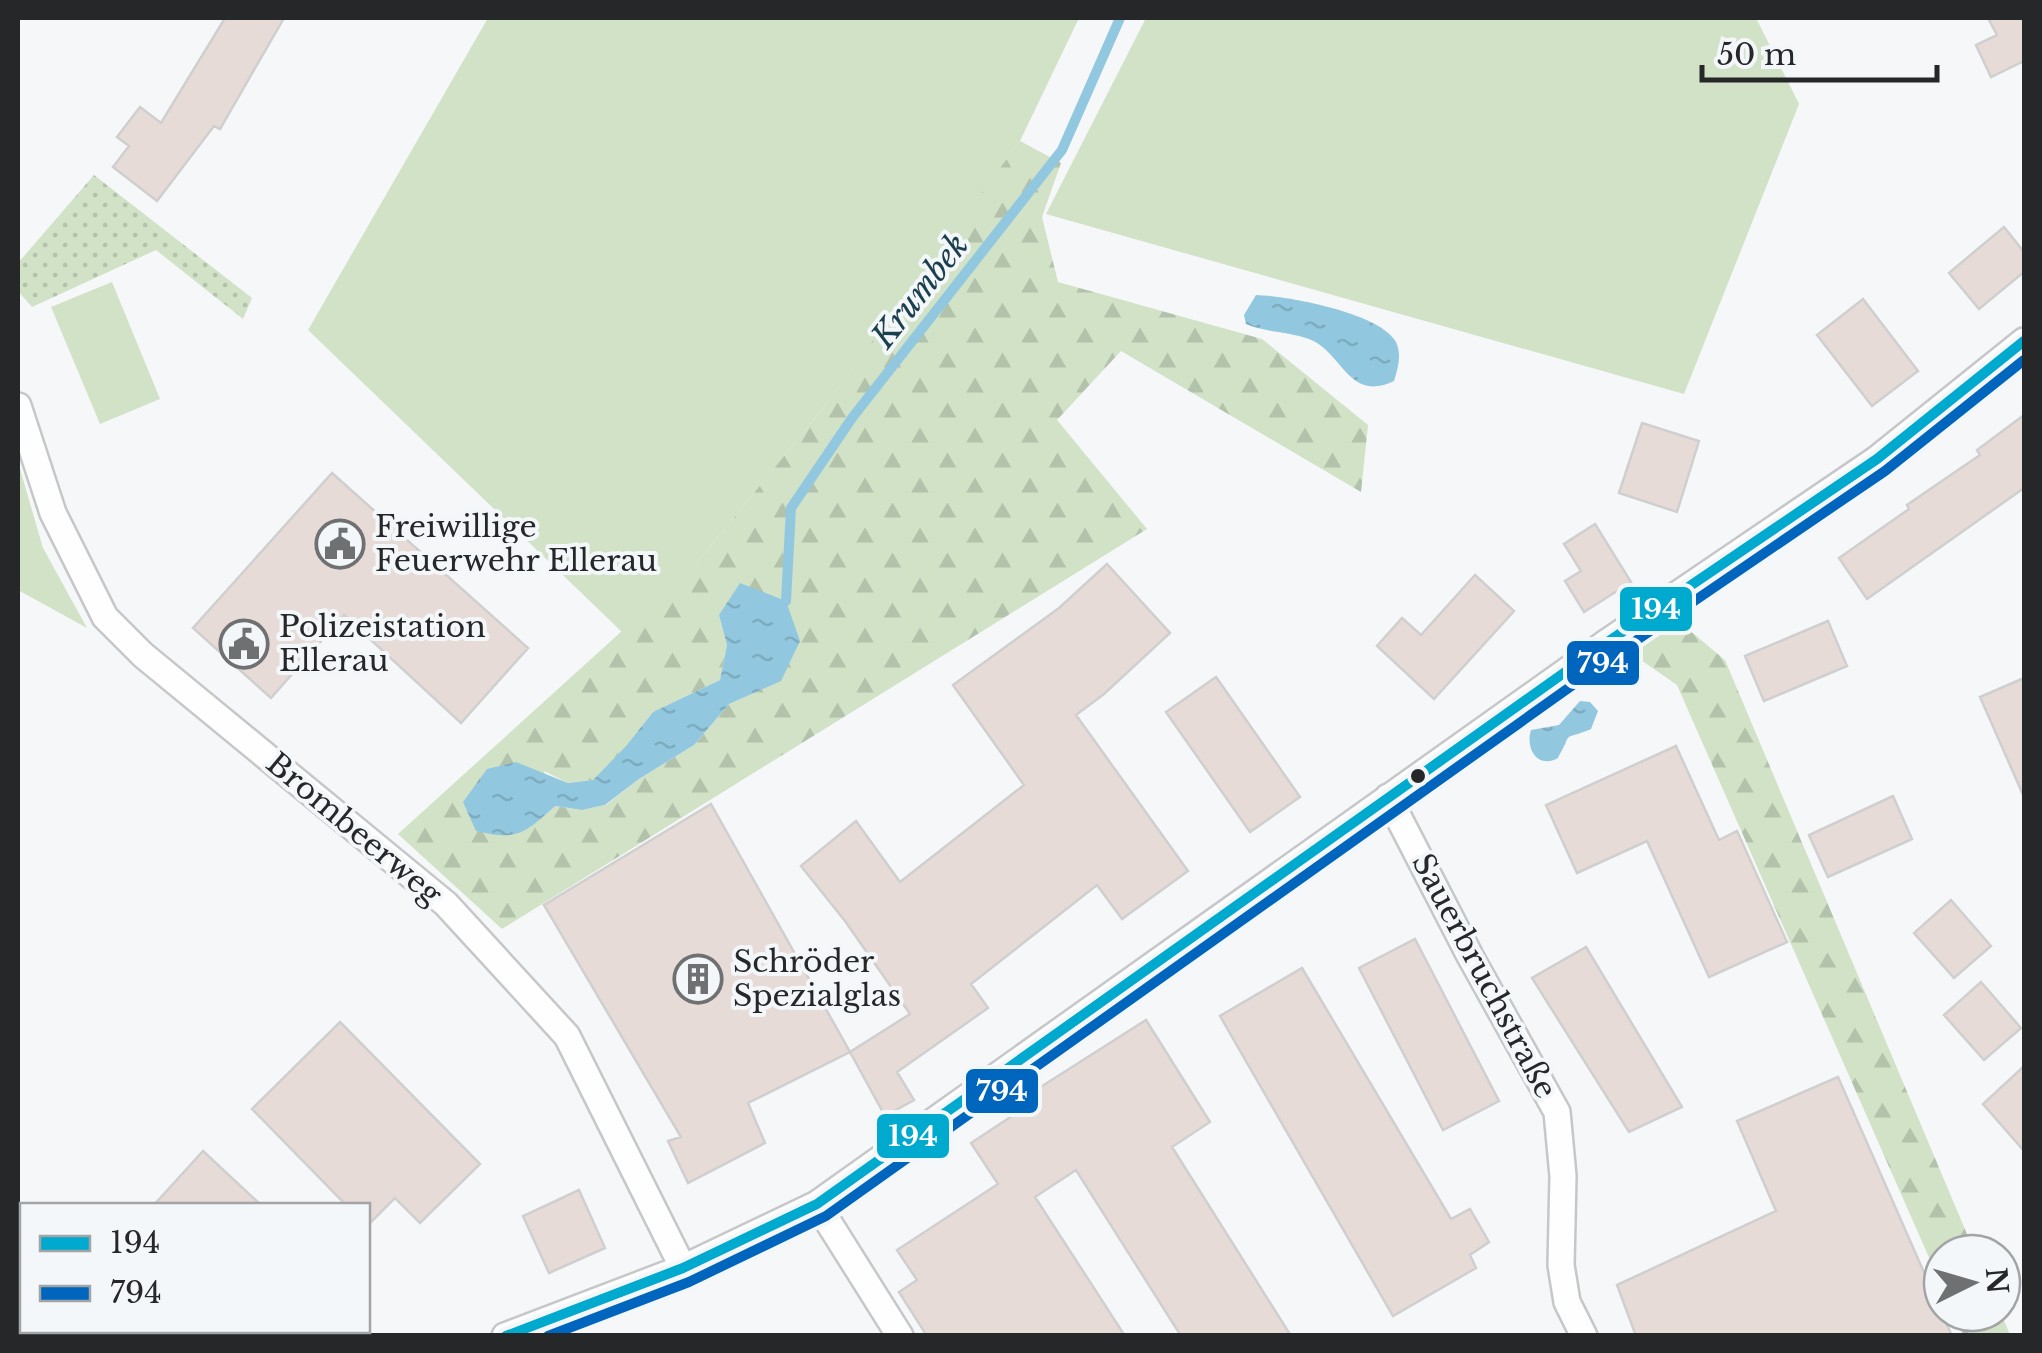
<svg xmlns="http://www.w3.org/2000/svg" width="2042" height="1353" font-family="'Libre Baskerville',serif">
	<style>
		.grass { fill: #d1e2c7 }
		.forest { fill: url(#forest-firs); fill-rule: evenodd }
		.park { fill: url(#park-dots) }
		.water { fill: url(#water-ripples) }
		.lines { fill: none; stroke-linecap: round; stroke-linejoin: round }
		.stream { stroke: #92c8df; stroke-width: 10 }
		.building { fill: #e7dbd7; stroke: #cfcfd0; stroke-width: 2.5 }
		.minor-casing { stroke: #c6c7c8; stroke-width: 30 }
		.minor { stroke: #fefefe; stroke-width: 25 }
		.bus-1-casing { stroke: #f4f7fa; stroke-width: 18 }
		.bus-2-casing { stroke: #f4f7fa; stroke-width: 18 }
		.bus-1 { stroke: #00a9ce; stroke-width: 10 }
		.bus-2 { stroke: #0065bd; stroke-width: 10 }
		.bus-dot { fill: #262728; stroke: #f4f7fa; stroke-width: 4 }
		.labels { text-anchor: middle; stroke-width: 8; stroke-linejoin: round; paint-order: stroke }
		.poi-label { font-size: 30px; fill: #262728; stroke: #f4f7fa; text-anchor: start }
		.street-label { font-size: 30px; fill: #262728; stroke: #f4f7fa }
		.water-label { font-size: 32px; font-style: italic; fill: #1c3f4d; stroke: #f4f7fa }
		.line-badge { stroke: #f4f7fa; stroke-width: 4 }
		.badge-label { font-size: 28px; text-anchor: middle; font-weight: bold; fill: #fff }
	</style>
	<defs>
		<pattern id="forest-firs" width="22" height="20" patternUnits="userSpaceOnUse" patternTransform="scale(2.5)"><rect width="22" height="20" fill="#d1e2c7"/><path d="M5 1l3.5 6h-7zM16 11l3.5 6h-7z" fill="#b3c2ab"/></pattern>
		<pattern id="park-dots" width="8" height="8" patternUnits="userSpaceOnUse" patternTransform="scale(2.5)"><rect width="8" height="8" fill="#d1e2c7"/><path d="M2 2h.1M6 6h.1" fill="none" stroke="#b3c2ab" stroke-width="1.8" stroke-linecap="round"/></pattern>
		<pattern id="water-ripples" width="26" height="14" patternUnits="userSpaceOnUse" patternTransform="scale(2.5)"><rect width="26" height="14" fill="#92c8df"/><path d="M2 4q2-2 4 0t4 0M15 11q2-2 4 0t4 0" fill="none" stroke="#7eacbf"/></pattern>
	</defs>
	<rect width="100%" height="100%" fill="#f5f7f9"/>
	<path class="grass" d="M488 18H1079L1020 141 949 239 824 407 696 564 622 632 308 330Z
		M1146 18H1756L1799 104 1684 394 1046 214Z
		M112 282 160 399 100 424 51 307Z
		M18 462 43 548 87 628 18 590Z"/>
	<path class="forest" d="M1020 141 1061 163 1042 217 1058 282 1262 339 1368 425 1361 492 1121 351 1057 420 1147 529 502 929 398 834 696 564 824 407ZM719 615 780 681 729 704 694 745 639 779 606 805 582 810 555 806 544 771 568 783 593 780 628 745 653 712 720 680 727 645Z
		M1664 609 1725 660 1975 1253H1942V1287L1677 685 1615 642Z
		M1953 1313H2001L2010 1335H1963Z"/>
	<path class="park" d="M94 175 252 298 243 319 156 250 32 307 18 291V263Z"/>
	<path class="water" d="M1256 295C1288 296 1380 313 1396 342 1402 355 1398 368 1394 381 1348 403 1343 352 1309 339 1288 331 1267 333 1246 324L1244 315Z
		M740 583 786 601 800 641 781 681 729 704 694 745 639 779 605 805 582 810 555 806C524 834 517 841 476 831L463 802 487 769 516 762 568 783 593 780 627 745 653 712 720 680 727 645 719 615Z
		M1580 701 1590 702 1598 711 1591 729C1559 742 1575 728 1558 758 1538 769 1525 749 1531 730L1559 725Z"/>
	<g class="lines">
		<path class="stream" d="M786 601 791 508 852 418 1062 150 1120 18"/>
	</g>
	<path class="building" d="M225 18H284L220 129 214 126 157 201 113 167 129 146 117 137 140 107 161 123Z
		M1988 18H2024V61L1991 77 1976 45 1997 35Z
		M2004 227 2024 252V272L1979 309 1949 273Z
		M1863 299 1918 371 1872 406 1817 335Z
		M2024 415V488L1867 599 1839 558 1909 509 1907 505 1980 455 1977 450Z
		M1642 423 1699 441 1677 512 1619 493Z
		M332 473 528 648 461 723 344 615 271 698 193 628Z
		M1595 524 1631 582 1584 612 1565 581 1581 571 1564 544Z
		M1107 564 1170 633 1104 694 1076 715 1188 871 1122 919 1097 885 971 984 988 1008 897 1072 914 1100 885 1116 850 1052 910 1014 845 921 801 866 856 821 900 882 1024 785 953 685 1059 608Z
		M1475 575 1514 611 1434 699 1377 646 1402 618 1421 635Z
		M1828 621 1847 666 1764 701 1745 656Z
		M1216 677 1300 797 1250 832 1166 712Z
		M2024 678V797L1980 697Z
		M1676 746 1719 840 1737 831 1787 942 1709 977 1647 841 1577 873 1546 805Z
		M1893 796 1912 839 1828 877 1809 835Z
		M711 804 850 1052 748 1103 765 1143 688 1183 668 1141 681 1137 544 905Z
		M1951 900 1991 946 1954 978 1914 933Z
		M1415 939 1499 1101 1443 1130 1359 968Z
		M1586 947 1682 1107 1629 1132 1532 978Z
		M1302 968 1451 1219 1470 1209 1489 1242 1470 1255 1476 1268 1393 1316 1220 1016Z
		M1981 982 2021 1028 1984 1060 1944 1015Z
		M1146 1020 1210 1122 1172 1147 1291 1336H1181L1076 1170 1035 1197 1125 1336H927L899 1292 917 1280 897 1250 998 1184 971 1143 1033 1102 1028 1095Z
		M340 1022 480 1164 420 1223 395 1198 368 1225V1206H347L252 1109Z
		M2024 1066V1151L1983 1104Z
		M1838 1077 1952 1336H1636L1617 1285 1776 1211 1737 1121Z
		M203 1151 262 1206H153Z
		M579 1190 605 1248 549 1273 523 1216Z"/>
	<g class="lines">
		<g class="minor-casing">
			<path id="minor" d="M18 406 53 513 105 617 143 655 446 904 567 1036 683 1268
				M1388 797 1470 956 1557 1112 1563 1176 1561 1265 1567 1302 1584 1336
				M817 1204 900 1336
				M505 1336 683 1268 817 1204 1606 643 1877 459 2024 341"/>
		</g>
		<use href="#minor" class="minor"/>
		<g class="bus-1-casing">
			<path id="bus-1" d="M506 1336 683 1268 817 1204 1606 643 1877 459 2024 341"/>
		</g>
		<g class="bus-2-casing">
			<path id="bus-2" d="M548 1336 689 1282 826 1216 1615 655 1885 471 2024 360"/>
		</g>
		<use href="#bus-1" class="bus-1"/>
		<use href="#bus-2" class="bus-2"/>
	</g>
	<defs>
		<g id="civic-ring" transform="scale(2.5)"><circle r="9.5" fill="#f4f7fa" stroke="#6e7071" stroke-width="1.5"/><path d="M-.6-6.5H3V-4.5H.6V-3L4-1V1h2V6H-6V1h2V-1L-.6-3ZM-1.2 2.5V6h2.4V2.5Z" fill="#6e7071"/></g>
		<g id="building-ring" transform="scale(2.5)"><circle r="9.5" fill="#f4f7fa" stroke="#6e7071" stroke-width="1.5"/><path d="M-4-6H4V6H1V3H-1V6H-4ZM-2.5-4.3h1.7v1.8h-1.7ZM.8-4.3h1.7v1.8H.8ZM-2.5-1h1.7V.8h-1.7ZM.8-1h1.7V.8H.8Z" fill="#6e7071"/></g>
	</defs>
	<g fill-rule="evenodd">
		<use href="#civic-ring" x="340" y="544"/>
		<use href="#civic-ring" x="244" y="644"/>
		<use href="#building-ring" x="698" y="979"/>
	</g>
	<circle class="bus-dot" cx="1418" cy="776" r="9"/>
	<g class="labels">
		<g class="poi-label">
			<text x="375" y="537">Freiwillige<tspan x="375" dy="34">Feuerwehr Ellerau</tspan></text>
			<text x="279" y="637">Polizeistation<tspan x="279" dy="34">Ellerau</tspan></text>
			<text x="733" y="972">Schröder<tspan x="733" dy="34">Spezialglas</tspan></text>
		</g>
		<g class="street-label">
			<text transform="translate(354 829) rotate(40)" y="10">Brombeerweg</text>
			<text transform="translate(1484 976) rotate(62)" y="10">Sauerbruchstraße</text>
		</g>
		<g class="water-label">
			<text transform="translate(920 291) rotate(-52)" y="11">Krumbek</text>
		</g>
	</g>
	<g class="line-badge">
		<rect x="1618" y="585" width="76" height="48" rx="10" fill="#00a9ce"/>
		<rect x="1565" y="639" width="76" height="48" rx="10" fill="#0065bd"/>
		<rect x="964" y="1067" width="76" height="48" rx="10" fill="#0065bd"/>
		<rect x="875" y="1112" width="76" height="48" rx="10" fill="#00a9ce"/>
	</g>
	<g class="badge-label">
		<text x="1656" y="619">194</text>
		<text x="1603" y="673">794</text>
		<text x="1002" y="1101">794</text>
		<text x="913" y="1146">194</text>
	</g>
	<rect width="2042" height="1353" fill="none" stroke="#262728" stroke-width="40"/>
	<rect x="20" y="1203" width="350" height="130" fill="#f4f7fa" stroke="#a2a4a6" stroke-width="2.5"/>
	<rect x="40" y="1236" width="50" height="15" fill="#00a9ce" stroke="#a2a4a6" stroke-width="2.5"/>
	<text x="110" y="1253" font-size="30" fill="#262728">194</text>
	<rect x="40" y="1286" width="50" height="15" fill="#0065bd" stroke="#a2a4a6" stroke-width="2.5"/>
	<text x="110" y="1303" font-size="30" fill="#262728">794</text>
	<g transform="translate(1972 1283) rotate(85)"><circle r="48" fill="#f4f7fa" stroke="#a2a4a6" stroke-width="2.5"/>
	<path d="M0-8L18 38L0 25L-18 38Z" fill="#6e7071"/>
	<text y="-15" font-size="28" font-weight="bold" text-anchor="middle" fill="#262728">N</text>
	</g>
	<path d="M1702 65v15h235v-15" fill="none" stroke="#262728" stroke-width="5"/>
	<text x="1717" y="65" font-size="30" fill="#262728" stroke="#f4f7fa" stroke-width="8" paint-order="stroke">50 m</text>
</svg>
